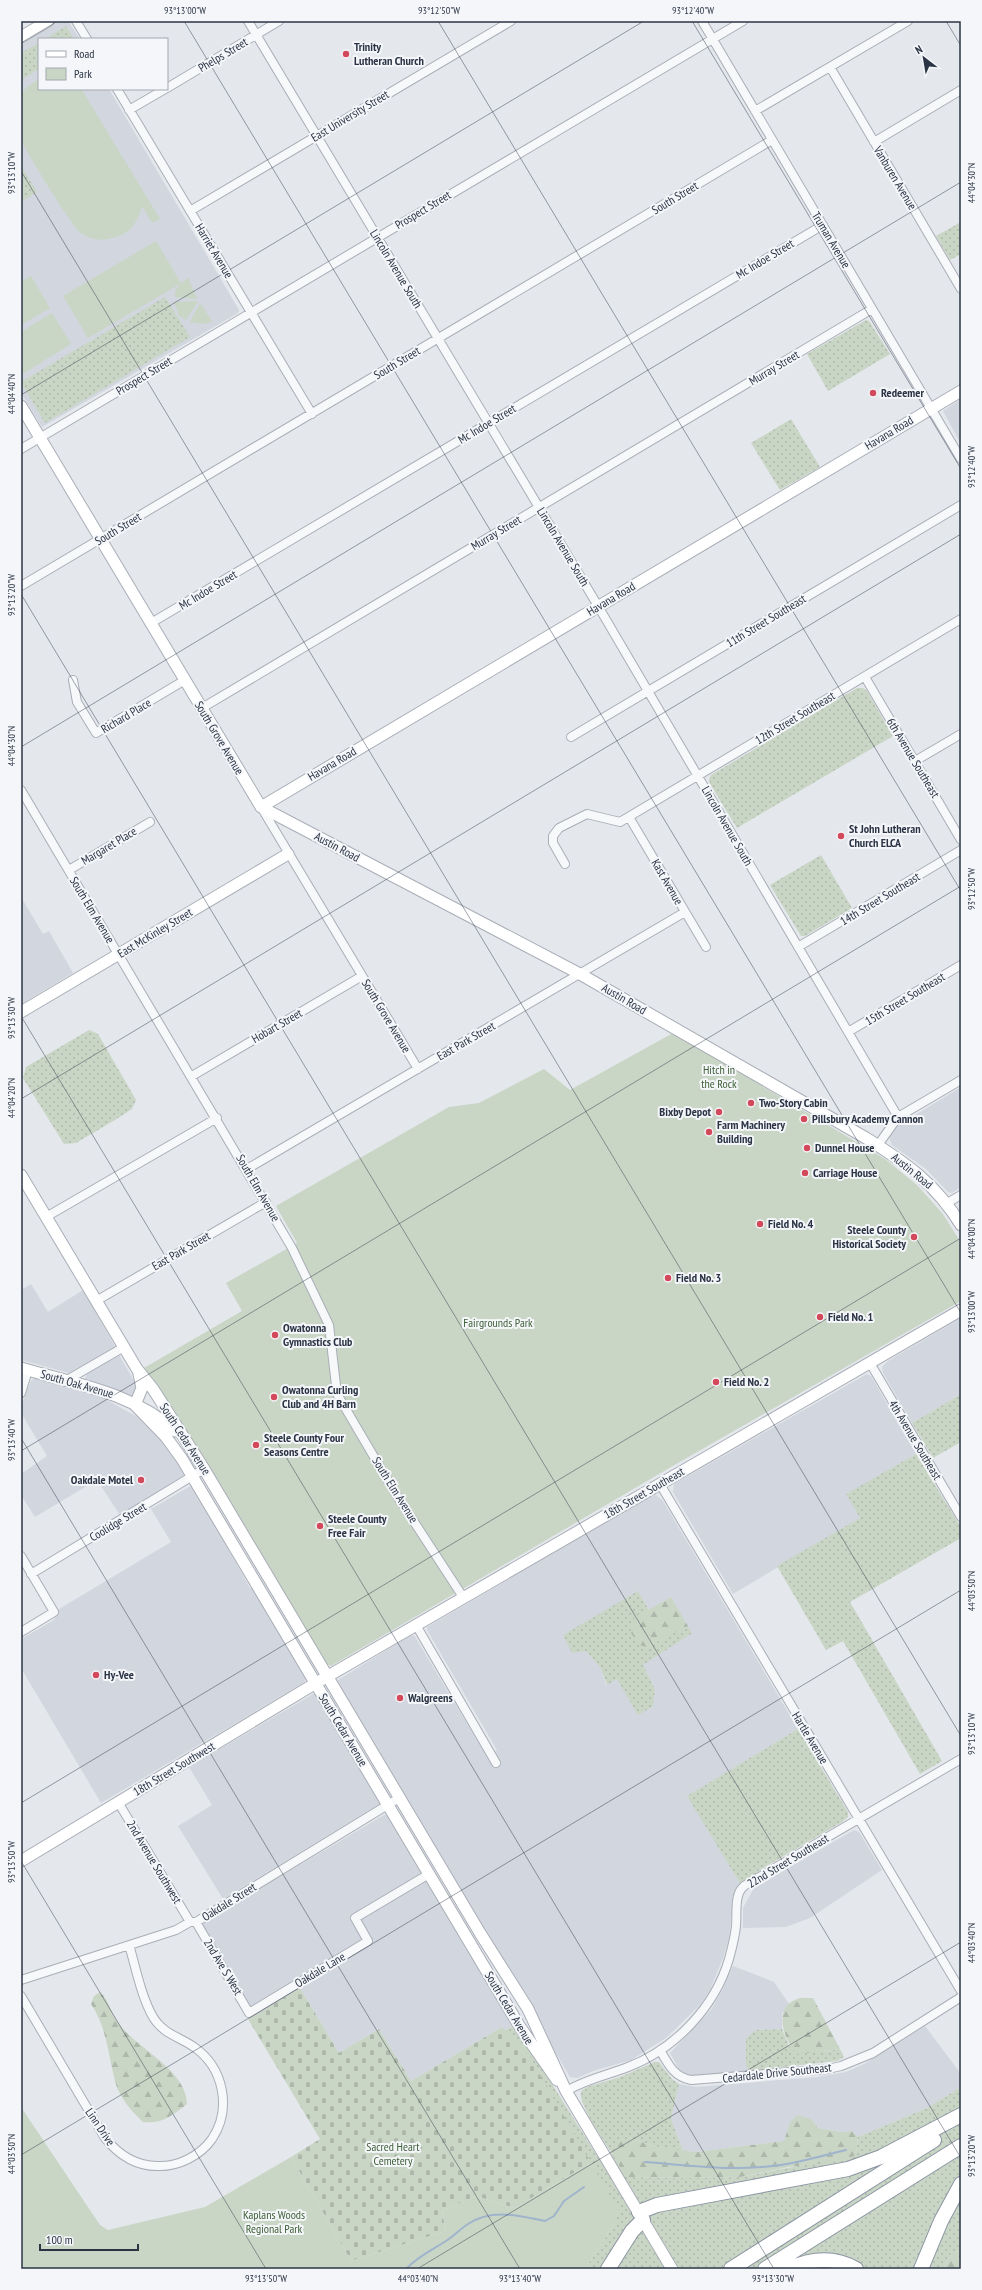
<svg xmlns="http://www.w3.org/2000/svg" width="982" height="2290" font-family="'PT Sans Narrow',sans-serif">
	<style>
		.built { fill: #d2d6de; fill-rule: evenodd }
		.grass { fill: url(#grass-dots) }
		.forest { fill: url(#forest-firs) }
		.cemetery { fill: url(#cemetery-stones) }
		.green { fill: #c9d6c5 }
		.lines { fill: none; stroke-linecap: round; stroke-linejoin: round }
		.stream { stroke: #9fb4cc; stroke-width: 2 }
		.street-casing { stroke: #a9aeb7; stroke-width: 10 }
		.secondary-casing { stroke: #a9aeb7; stroke-width: 13 }
		.highway-casing { stroke: #8b94a3; stroke-width: 16 }
		.street { stroke: #f7f8fa; stroke-width: 8 }
		.secondary { stroke: #fff; stroke-width: 11 }
		.highway { stroke: #fff; stroke-width: 14 }
		.ticks { fill: none; stroke: #2b3445; stroke-width: 1; stroke-opacity: 0.45 }
		.poi-dot { fill: #d1495b; stroke: #f4f6f9; stroke-width: 1.5 }
		.labels { text-anchor: middle; stroke-width: 4; stroke-linejoin: round; paint-order: stroke }
		.poi-label { font-size: 12px; font-weight: bold; fill: #2b3445; stroke: #f4f6f9; text-anchor: start }
		.street-label { font-size: 12px; fill: #2b3445; stroke: #f4f6f9 }
		.park-label { font-size: 12px; fill: #3f6138; stroke: #f4f6f9 }
		.neatline { fill: none; stroke: #2b3445; stroke-width: 1.5 }
		.ticks-label { font-size: 10px; text-anchor: middle; fill: #2b3445 }
	</style>
	<defs>
		<pattern id="grass-dots" width="8" height="8" patternUnits="userSpaceOnUse"><rect width="8" height="8" fill="#c9d6c5"/><path d="M2 2h.1M6 6h.1" fill="none" stroke="#adb8ab" stroke-width="1.8" stroke-linecap="round"/></pattern>
		<pattern id="forest-firs" width="22" height="20" patternUnits="userSpaceOnUse"><rect width="22" height="20" fill="#c9d6c5"/><path d="M5 1l3.5 6h-7zM16 11l3.5 6h-7z" fill="#adb8ab"/></pattern>
		<pattern id="cemetery-stones" width="16" height="16" patternUnits="userSpaceOnUse"><rect width="16" height="16" fill="#c9d6c5"/><path d="M2 7V4a2 2 0 0 1 4 0v3zM10 15v-3a2 2 0 0 1 4 0v3z" fill="#adb8ab"/></pattern>
	</defs>
	<rect width="100%" height="100%" fill="#e4e7ec"/>
	<path class="built" d="M60 21H68L80 39H39V89H109L239 310 238 313 42 427 21 393V44Z
		M961 399V444L943 411Z
		M21 897 43 934 49 931 73 973 21 1004Z
		M961 1087V1187L952 1193 948 1192 926 1169 892 1145 889 1137 899 1125Z
		M31 1284 48 1312 83 1290 116 1348 73 1374 21 1360V1290Z
		M961 1318V1394L912 1423 883 1373 882 1367 888 1361Z
		M119 1355 137 1386 133 1396 90 1382 85 1378 87 1374 93 1369Z
		M867 1374 871 1376 916 1454 847 1494 860 1518 733 1594 673 1492 674 1484Z
		M35 1378 103 1398 136 1416 157 1433 186 1474 120 1515 97 1480 35 1517 21 1495V1474L47 1456 21 1413V1406L31 1381Z
		M192 1485 250 1588 255 1590 307 1678 303 1683 101 1803 21 1668V1639L54 1620 59 1609 171 1542 151 1509Z
		M656 1495 663 1501 798 1729 688 1796 741 1885 733 1903 729 1938 723 1958 710 1990 699 2006 666 2038 631 2060 593 2071 577 2078 570 2077 339 1686 338 1680 408 1637 414 1635 487 1757 497 1750 427 1630V1627L644 1500ZM638 1591 649 1610 671 1597 643 1665 655 1689 653 1706 617 1679 606 1685 600 1667 586 1651Z
		M315 1693 381 1803 223 1899 178 1826 212 1805 189 1767Z
		M384 1815H388L515 2025 504 2031 502 2027 411 2081 379 2029 339 2053 300 1988 254 2016 202 1926 205 1921Z
		M854 1830 859 1832 882 1870 810 1918 786 1927 743 1928V1908L754 1888Z
		M733 1966 774 1982 789 2004 782 2014V2029L756 2030 746 2063 748 2071 693 2076 685 2073 679 2069 670 2053 711 2010 722 1991Z
		M925 2026 961 2074V2087L927 2108 858 2137 852 2131 841 2132 818 2128 811 2119 790 2122 784 2141 695 2152 683 2151 671 2119 679 2084 696 2087 817 2077 846 2072 864 2064Z"/>
	<path class="grass" d="M66 26 74 39H45Z
		M39 43V69L21 80V53Z
		M21 166 37 192 21 202Z
		M961 222V254L950 260 936 236Z
		M165 297 190 337 45 423 21 382Z
		M866 320 869 321 890 354 828 391 807 354Z
		M791 419 820 467 780 490 751 443Z
		M857 688H863L867 691 893 736 737 828 710 784 709 779 711 775Z
		M821 855 852 908 805 936H801L770 885Z
		M89 1030 98 1034 136 1100 132 1109 115 1120 76 1143 64 1144 23 1078 26 1067Z
		M961 1394V1442L933 1458 912 1423Z
		M916 1454 961 1527V1538L850 1602 942 1761 920 1774 843 1641 826 1650 777 1566 860 1518 846 1494Z
		M638 1591 649 1610 634 1618 647 1647 688 1626 692 1633 643 1665 655 1689 653 1706 638 1715 617 1679 607 1685 600 1667 586 1651 572 1653 563 1635Z
		M798 1729 848 1812V1817L842 1822 760 1870 741 1885 687 1796Z
		M515 2025 599 2159 612 2154C604 2140 578 2105 581 2091L587 2087 620 2077 655 2062H659L672 2079 679 2084 671 2119 683 2151 653 2146 630 2138 626 2177 690 2178 740 2177 856 2155 858 2137 927 2108 961 2087V2222L959 2230 961 2234V2253L956 2251 952 2252 943 2269H585L613 2226 619 2211 504 2031Z
		M782 2029 789 2046 825 2051 840 2049 844 2057 837 2061 748 2071 746 2063V2039L756 2030Z"/>
	<path class="forest" d="M671 1597 688 1626 647 1647 639 1645 631 1633 634 1618Z
		M100 1992C109 2000 110 2011 117 2021 135 2049 186 2068 187 2104 171 2116 163 2124 143 2122 131 2111 119 2097 115 2081 108 2054 107 2028 91 2004L94 1996Z
		M813 1998 840 2049 797 2054C784 2041 772 2008 797 1999 801 1997 808 1998 813 1998Z
		M798 2115 811 2119 818 2128 841 2132 852 2131 858 2137 856 2155 841 2161 789 2167 740 2177 690 2178 626 2177 612 2154 620 2140 630 2138 653 2146 695 2152 784 2141 790 2122Z
		M956 2251 961 2253V2269H943L952 2252Z"/>
	<path class="cemetery" d="M300 1988 339 2053 379 2029 411 2081 502 2027 530 2057 591 2163 514 2208 476 2196 442 2211 446 2231 351 2261 291 2157 320 2139 248 2019Z"/>
	<path class="green" d="M39 79V89L82 90 160 219 152 223 142 206C139 220 131 233 116 237 104 241 92 241 81 233 73 228 24 149 21 139 18 127 21 106 21 93L28 86Z
		M156 241 181 283 188 278 197 299 175 297V292L180 284 88 338 63 296Z
		M31 276 50 308 21 325V282Z
		M198 301 186 320 179 316 174 302Z
		M200 303 212 321 204 324 190 322Z
		M52 313 71 344 21 375V332Z
		M673 1033 885 1159 917 1185 943 1214 961 1243V1301L671 1467 331 1666 325 1663 144 1368 242 1311 226 1283 297 1243 276 1206 449 1107 479 1103 544 1069 570 1090Z
		M21 2107 100 2225 108 2230 205 2207 291 2157 351 2261 446 2231 442 2211 476 2196 514 2208 591 2163 619 2211 613 2226 585 2269H21Z"/>
	<g class="lines">
		<path class="stream" d="M645 2162C684 2165 722 2170 762 2167 790 2165 818 2157 846 2150
			M406 2269C418 2256 432 2250 446 2241 454 2236 460 2229 468 2224 492 2208 519 2216 545 2221L554 2216 564 2201 584 2187"/>
		<g class="street-casing">
			<path id="street" d="M76 21 87 39
				M248 21 598 606 898 1117
				M702 21 961 459
				M830 67 961 289
				M167 88 279 21
				M117 89 312 414
				M129 110 165 89
				M755 111 908 21
				M874 142 961 90
				M190 211 511 21
				M21 449 743 21
				M21 586 772 140
				M151 623 823 225
				M865 677 961 840
				M73 680 77 702 96 733 185 680
				M202 708 872 309
				M571 737 961 505
				M915 761 961 734
				M21 790 292 1248 329 1325 337 1394 394 1491 463 1597
				M261 807 418 1069
				M629 817 706 947
				M565 864 553 843V836L559 828 587 814 620 822 961 619
				M69 870 150 822
				M798 947 961 850
				M848 1032 961 965
				M192 1076 362 976
				M878 1145 898 1117 961 1080
				M247 1169 685 912
				M947 1203 961 1195
				M46 1217 217 1118
				M96 1301 266 1202
				M870 1363 961 1517
				M67 1380 124 1347
				M21 1393 28 1370
				M660 1484 961 1991
				M21 1556 54 1612 21 1632
				M31 1574 204 1469
				M416 1625 496 1763
				M118 1802 190 1922
				M196 1922 249 2013 368 1941 355 1918 429 1874
				M21 1980 176 1930 190 1922H196L399 1798
				M21 1996 105 2138C118 2154 135 2166 157 2166 178 2167 200 2156 212 2139 232 2109 224 2068 194 2047 180 2037 163 2034 153 2017 141 1996 136 1968 129 1945
				M660 2050C668 2064 674 2077 691 2080L828 2069 841 2066 873 2053 961 1997
				M566 2091C589 2078 605 2076 628 2067 675 2049 715 2007 729 1959 732 1948 735 1937 736 1926 737 1916 735 1902 739 1893 740 1890 742 1888 744 1886L961 1759"/>
		</g>
		<g class="secondary-casing">
			<path id="secondary" d="M21 37 48 21
				M21 406 261 807
				M261 807 580 974 866 1138C906 1163 936 1184 961 1225
				M261 807 961 391
				M21 1012 288 854
				M21 1175 137 1369 153 1389 204 1469 480 1933 528 2009 566 2091 672 2269
				M21 1368C74 1384 132 1392 175 1431
				M135 1405 166 1437 182 1459 520 2027 557 2080
				M135 1405 142 1388 139 1374
				M21 1861 316 1683 961 1310"/>
		</g>
		<g class="highway-casing">
			<path id="highway" d="M639 2212 657 2205 848 2169 881 2157 961 2115
				M608 2269 632 2231 643 2220
				M731 2269 934 2140
				M765 2269 961 2146
				M788 2269C810 2259 834 2256 856 2269
				M921 2269 941 2221 961 2184"/>
		</g>
		<use href="#street" class="street"/>
		<use href="#secondary" class="secondary"/>
		<use href="#highway" class="highway"/>
	</g>
	<path class="ticks" d="M184 21 961 1313M438 21 961 891M692 21 961 469M946 21 961 46M21 43 58 21M21 171 961 1736M21 395 644 21M21 594 961 2158M21 747 961 182M21 1016 774 2269M21 1099 961 534M21 1438 520 2269M21 1451 961 886M21 1803 961 1238M21 1861 266 2269M21 2155 961 1590M417 2269 961 1942"/>
	<g class="poi-dot">
		<circle cx="346" cy="54" r="4"/>
		<circle cx="873" cy="393" r="4"/>
		<circle cx="841" cy="836" r="4"/>
		<circle cx="751" cy="1103" r="4"/>
		<circle cx="719" cy="1112" r="4"/>
		<circle cx="804" cy="1119" r="4"/>
		<circle cx="709" cy="1132" r="4"/>
		<circle cx="807" cy="1148" r="4"/>
		<circle cx="805" cy="1173" r="4"/>
		<circle cx="760" cy="1224" r="4"/>
		<circle cx="914" cy="1237" r="4"/>
		<circle cx="668" cy="1278" r="4"/>
		<circle cx="820" cy="1317" r="4"/>
		<circle cx="275" cy="1335" r="4"/>
		<circle cx="716" cy="1382" r="4"/>
		<circle cx="274" cy="1397" r="4"/>
		<circle cx="256" cy="1445" r="4"/>
		<circle cx="141" cy="1480" r="4"/>
		<circle cx="320" cy="1526" r="4"/>
		<circle cx="96" cy="1675" r="4"/>
		<circle cx="400" cy="1698" r="4"/>
	</g>
	<g class="labels">
		<g class="poi-label">
			<text x="354" y="51">Trinity<tspan x="354" dy="14">Lutheran Church</tspan></text>
			<text x="881" y="397">Redeemer</text>
			<text x="849" y="833">St John Lutheran<tspan x="849" dy="14">Church ELCA</tspan></text>
			<text x="759" y="1107">Two-Story Cabin</text>
			<text x="711" y="1116" text-anchor="end">Bixby Depot</text>
			<text x="812" y="1123">Pillsbury Academy Cannon</text>
			<text x="717" y="1129">Farm Machinery<tspan x="717" dy="14">Building</tspan></text>
			<text x="815" y="1152">Dunnel House</text>
			<text x="813" y="1177">Carriage House</text>
			<text x="768" y="1228">Field No. 4</text>
			<text x="906" y="1234" text-anchor="end">Steele County<tspan x="906" dy="14">Historical Society</tspan></text>
			<text x="676" y="1282">Field No. 3</text>
			<text x="828" y="1321">Field No. 1</text>
			<text x="283" y="1332">Owatonna<tspan x="283" dy="14">Gymnastics Club</tspan></text>
			<text x="724" y="1386">Field No. 2</text>
			<text x="282" y="1394">Owatonna Curling<tspan x="282" dy="14">Club and 4H Barn</tspan></text>
			<text x="264" y="1442">Steele County Four<tspan x="264" dy="14">Seasons Centre</tspan></text>
			<text x="133" y="1484" text-anchor="end">Oakdale Motel</text>
			<text x="328" y="1523">Steele County<tspan x="328" dy="14">Free Fair</tspan></text>
			<text x="104" y="1679">Hy-Vee</text>
			<text x="408" y="1702">Walgreens</text>
		</g>
		<g class="street-label">
			<text transform="translate(223 55) rotate(-31)" y="4">Phelps Street</text>
			<text transform="translate(350 116) rotate(-31)" y="4">East University Street</text>
			<text transform="translate(895 178) rotate(59)" y="4">Vanburen Avenue</text>
			<text transform="translate(675 198) rotate(-31)" y="4">South Street</text>
			<text transform="translate(423 210) rotate(-31)" y="4">Prospect Street</text>
			<text transform="translate(831 240) rotate(59)" y="4">Truman Avenue</text>
			<text transform="translate(214 251) rotate(59)" y="4">Harriet Avenue</text>
			<text transform="translate(765 259) rotate(-31)" y="4">Mc Indoe Street</text>
			<text transform="translate(396 269) rotate(59)" y="4">Lincoln Avenue South</text>
			<text transform="translate(397 363) rotate(-31)" y="4">South Street</text>
			<text transform="translate(774 368) rotate(-31)" y="4">Murray Street</text>
			<text transform="translate(144 376) rotate(-31)" y="4">Prospect Street</text>
			<text transform="translate(487 424) rotate(-31)" y="4">Mc Indoe Street</text>
			<text transform="translate(889 433) rotate(-31)" y="4">Havana Road</text>
			<text transform="translate(118 529) rotate(-31)" y="4">South Street</text>
			<text transform="translate(496 533) rotate(-31)" y="4">Murray Street</text>
			<text transform="translate(563 547) rotate(59)" y="4">Lincoln Avenue South</text>
			<text transform="translate(208 590) rotate(-31)" y="4">Mc Indoe Street</text>
			<text transform="translate(611 599) rotate(-31)" y="4">Havana Road</text>
			<text transform="translate(766 621) rotate(-31)" y="4">11th Street Southeast</text>
			<text transform="translate(126 716) rotate(-31)" y="4">Richard Place</text>
			<text transform="translate(795 718) rotate(-31)" y="4">12th Street Southeast</text>
			<text transform="translate(219 738) rotate(59)" y="4">South Grove Avenue</text>
			<text transform="translate(913 758) rotate(59)" y="4">6th Avenue Southeast</text>
			<text transform="translate(332 764) rotate(-31)" y="4">Havana Road</text>
			<text transform="translate(727 826) rotate(60)" y="4">Lincoln Avenue South</text>
			<text transform="translate(109 846) rotate(-31)" y="4">Margaret Place</text>
			<text transform="translate(337 847) rotate(28)" y="4">Austin Road</text>
			<text transform="translate(667 882) rotate(60)" y="4">Kast Avenue</text>
			<text transform="translate(880 899) rotate(-31)" y="4">14th Street Southeast</text>
			<text transform="translate(92 910) rotate(59)" y="4">South Elm Avenue</text>
			<text transform="translate(155 933) rotate(-31)" y="4">East McKinley Street</text>
			<text transform="translate(624 999) rotate(30)" y="4">Austin Road</text>
			<text transform="translate(905 999) rotate(-31)" y="4">15th Street Southeast</text>
			<text transform="translate(386 1016) rotate(59)" y="4">South Grove Avenue</text>
			<text transform="translate(277 1026) rotate(-30)" y="4">Hobart Street</text>
			<text transform="translate(466 1041) rotate(-30)" y="4">East Park Street</text>
			<text transform="translate(912 1171) rotate(39)" y="4">Austin Road</text>
			<text transform="translate(258 1188) rotate(60)" y="4">South Elm Avenue</text>
			<text transform="translate(181 1251) rotate(-30)" y="4">East Park Street</text>
			<text transform="translate(77 1384) rotate(16)" y="4">South Oak Avenue</text>
			<text transform="translate(185 1439) rotate(57)" y="4">South Cedar Avenue</text>
			<text transform="translate(915 1440) rotate(59)" y="4">4th Avenue Southeast</text>
			<text transform="translate(395 1490) rotate(58)" y="4">South Elm Avenue</text>
			<text transform="translate(644 1493) rotate(-30)" y="4">18th Street Southeast</text>
			<text transform="translate(118 1522) rotate(-31)" y="4">Coolidge Street</text>
			<text transform="translate(343 1730) rotate(59)" y="4">South Cedar Avenue</text>
			<text transform="translate(810 1738) rotate(59)" y="4">Hartle Avenue</text>
			<text transform="translate(174 1769) rotate(-31)" y="4">18th Street Southwest</text>
			<text transform="translate(788 1861) rotate(-31)" y="4">22nd Street Southeast</text>
			<text transform="translate(154 1862) rotate(59)" y="4">2nd Avenue Southwest</text>
			<text transform="translate(229 1902) rotate(-32)" y="4">Oakdale Street</text>
			<text transform="translate(223 1967) rotate(59)" y="4">2nd Ave S West</text>
			<text transform="translate(320 1970) rotate(-31)" y="4">Oakdale Lane</text>
			<text transform="translate(509 2008) rotate(59)" y="4">South Cedar Avenue</text>
			<text transform="translate(777 2073) rotate(-6)" y="4">Cedardale Drive Southeast</text>
			<text transform="translate(100 2127) rotate(56)" y="4">Linn Drive</text>
		</g>
		<g class="park-label">
			<text x="719" y="1074">Hitch in<tspan x="719" dy="14">the Rock</tspan></text>
			<text x="498" y="1327">Fairgrounds Park</text>
			<text x="393" y="2151">Sacred Heart<tspan x="393" dy="14">Cemetery</tspan></text>
			<text x="274" y="2219">Kaplans Woods<tspan x="274" dy="14">Regional Park</tspan></text>
		</g>
	</g>
	<rect width="982" height="2290" fill="none" stroke="#f4f6f9" stroke-width="44"/>
	<rect x="38" y="38" width="130" height="52" fill="#f4f6f9" stroke="#a4a8b1"/>
	<rect x="46" y="51" width="20" height="6" fill="#ffffff" stroke="#a4a8b1"/>
	<text x="74" y="58" font-size="12" fill="#2b3445">Road</text>
	<rect x="46" y="68" width="20" height="12" fill="#c9d6c5" stroke="#a4a8b1"/>
	<text x="74" y="78" font-size="12" fill="#2b3445">Park</text>
	<g transform="translate(924 58) rotate(329)" stroke="#f4f6f9" stroke-width="3" paint-order="stroke">
	<path d="M0-3L7 15L0 10L-7 15Z" fill="#2b3445"/>
	<text y="-6" font-size="11" font-weight="bold" text-anchor="middle" fill="#2b3445">N</text>
	</g>
	<path d="M40 2244v6h98v-6" fill="none" stroke="#2b3445" stroke-width="2"/>
	<text x="46" y="2244" font-size="12" fill="#2b3445" stroke="#f4f6f9" stroke-width="3" paint-order="stroke">100 m</text>
	<rect x="22" y="22" width="938" height="2246" class="neatline"/>
	<g class="ticks-label">
		<text x="185" y="14">93°13'00"W</text>
		<text x="439" y="14">93°12'50"W</text>
		<text x="693" y="14">93°12'40"W</text>
		<text transform="translate(11 173) rotate(-90)" y="4">93°13'10"W</text>
		<text transform="translate(971 183) rotate(-90)" y="4">44°04'30"N</text>
		<text transform="translate(11 394) rotate(-90)" y="4">44°04'40"N</text>
		<text transform="translate(971 467) rotate(-90)" y="4">93°12'40"W</text>
		<text transform="translate(11 595) rotate(-90)" y="4">93°13'20"W</text>
		<text transform="translate(11 746) rotate(-90)" y="4">44°04'30"N</text>
		<text transform="translate(971 889) rotate(-90)" y="4">93°12'50"W</text>
		<text transform="translate(11 1018) rotate(-90)" y="4">93°13'30"W</text>
		<text transform="translate(11 1098) rotate(-90)" y="4">44°04'20"N</text>
		<text transform="translate(971 1239) rotate(-90)" y="4">44°04'00"N</text>
		<text transform="translate(971 1312) rotate(-90)" y="4">93°13'00"W</text>
		<text transform="translate(11 1440) rotate(-90)" y="4">93°13'40"W</text>
		<text transform="translate(971 1591) rotate(-90)" y="4">44°03'50"N</text>
		<text transform="translate(971 1734) rotate(-90)" y="4">93°13'10"W</text>
		<text transform="translate(11 1862) rotate(-90)" y="4">93°13'50"W</text>
		<text transform="translate(971 1943) rotate(-90)" y="4">44°03'40"N</text>
		<text transform="translate(11 2154) rotate(-90)" y="4">44°03'50"N</text>
		<text transform="translate(971 2156) rotate(-90)" y="4">93°13'20"W</text>
		<text x="266" y="2282">93°13'50"W</text>
		<text x="418" y="2282">44°03'40"N</text>
		<text x="520" y="2282">93°13'40"W</text>
		<text x="773" y="2282">93°13'30"W</text>
	</g>
</svg>
